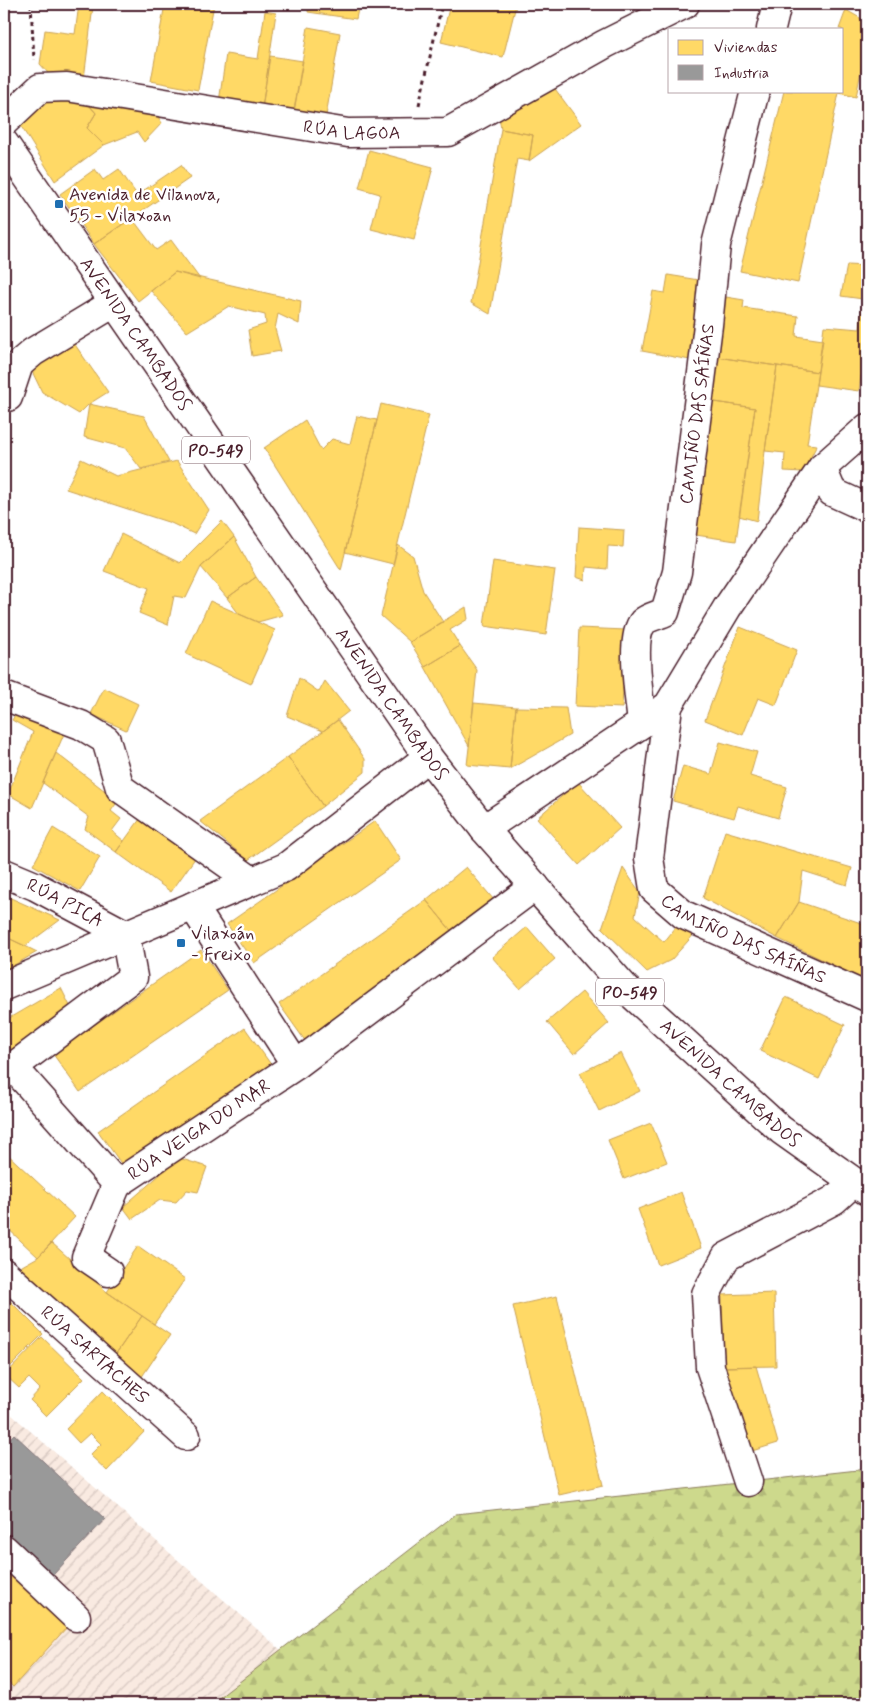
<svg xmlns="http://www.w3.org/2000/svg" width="871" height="1708" font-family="Mynerve,sans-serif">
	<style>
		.industrial { fill: url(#industrial-furrows) }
		.forest { fill: url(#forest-firs); stroke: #8c7c5c }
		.homes { fill: #ffd966; stroke: #c9a154 }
		.industry { fill: #999; stroke: #817478 }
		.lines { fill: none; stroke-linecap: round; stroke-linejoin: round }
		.minor-casing { stroke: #4a1f2b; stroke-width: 31 }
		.major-casing { stroke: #4a1f2b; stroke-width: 31 }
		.path { stroke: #4a1f2b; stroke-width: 3; stroke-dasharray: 4 4; stroke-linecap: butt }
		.minor { stroke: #fff; stroke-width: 28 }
		.major { stroke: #fff; stroke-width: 28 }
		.poi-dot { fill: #1f6fb2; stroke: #fff; stroke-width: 2 }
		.labels { text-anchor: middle; stroke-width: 5; stroke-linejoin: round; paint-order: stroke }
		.shield { fill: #fff; stroke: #80626b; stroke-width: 1 }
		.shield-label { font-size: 16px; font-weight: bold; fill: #4a1f2b }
		.street-label { font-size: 18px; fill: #4a1f2b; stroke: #fff }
		.poi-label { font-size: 18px; fill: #4a1f2b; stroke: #fff; text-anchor: start }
	</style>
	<defs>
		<pattern id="industrial-furrows" width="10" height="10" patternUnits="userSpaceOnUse" patternTransform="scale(1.25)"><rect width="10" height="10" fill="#f9eae1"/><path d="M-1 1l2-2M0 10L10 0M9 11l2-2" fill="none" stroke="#d7c8c1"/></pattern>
		<pattern id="forest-firs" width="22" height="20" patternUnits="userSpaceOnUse" patternTransform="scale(1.25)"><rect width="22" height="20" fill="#cdd98c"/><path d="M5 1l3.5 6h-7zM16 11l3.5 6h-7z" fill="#b2ba79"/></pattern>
	</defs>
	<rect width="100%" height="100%" fill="#fff"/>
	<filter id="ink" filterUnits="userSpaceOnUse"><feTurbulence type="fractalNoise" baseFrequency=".02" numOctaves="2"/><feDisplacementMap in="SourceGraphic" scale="10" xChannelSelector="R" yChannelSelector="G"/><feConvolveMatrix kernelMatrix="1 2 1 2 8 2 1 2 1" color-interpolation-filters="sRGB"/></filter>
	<g filter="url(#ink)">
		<path class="industrial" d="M4 1408 281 1650 211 1704H4Z"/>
		<path class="forest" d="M867 1469V1704H211L456 1514Z"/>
		<path class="homes" d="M79 4 93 6 84 79 49 74 40 64 45 30 75 34Z
			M165 4H214L198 90 151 81Z
			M309 4H359L356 19 308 12Z
			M450 4H510L516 5 503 57 441 42Z
			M846 10 867 22V39L856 97 839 93 798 283 740 271 784 91H842V29H839Z
			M265 11 276 13 262 108 219 102 226 54 258 59Z
			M308 27 340 33 326 116 294 111Z
			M270 56 303 61 294 111 262 108Z
			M550 82 581 124 529 161 533 135 501 129 499 116Z
			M46 98 89 105 96 113 87 128 104 145 55 181 19 123Z
			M89 105 155 112 162 123 144 142 137 132 104 145 87 128 96 113Z
			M501 129 533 135 529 161 517 159 490 314 471 303Z
			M369 150 433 167 414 240 371 229 380 194 359 188Z
			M181 165 190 178 94 244 60 194 95 169 103 180 119 169 137 195Z
			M132 218 156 250 171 240 200 279 175 272 138 301 94 244Z
			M847 265 867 266V377L861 376 859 391 816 385 824 326 860 329 863 299 841 296Z
			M175 272 301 301 299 324 278 314 275 329 281 351 252 356 248 330 266 324 265 315 229 306 187 332 151 291Z
			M668 275 705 281 690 360 642 351 653 291 665 293Z
			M726 297 744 300 743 308 798 316 796 336 823 340 818 372 717 357Z
			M71 339 108 392 89 404 79 414 42 392 28 363Z
			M717 357 777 366 765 451 757 521 739 516 755 408 708 401Z
			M777 366 818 372 807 444 817 445 803 472 784 471 785 453 765 451Z
			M708 401 755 408 736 541 689 534Z
			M89 404 144 416 169 462 141 469 125 448 84 437Z
			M381 404 429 415 393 564 345 552Z
			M357 416 377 420 341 570 264 448 305 420 321 450 332 439 350 444Z
			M81 459 116 476 177 461 209 510 194 534 171 523 66 489Z
			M222 521 234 537 201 567 186 598 174 596 168 625 139 613 149 588 104 571 121 534 180 563Z
			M579 527 624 530 623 547 608 546 607 569 586 567 585 580 576 577Z
			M234 537 256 577 227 598 201 567Z
			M398 545 413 556 423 591 443 622 410 642 381 616Z
			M493 561 555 570 546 635 484 626Z
			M256 577 283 615 258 622 239 614 227 598Z
			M210 601 275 630 251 684 186 654Z
			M466 607 468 619 450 630 460 646 425 667 410 642Z
			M740 627 797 650 776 705 758 698 743 735 705 720Z
			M579 628 626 630 622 708 575 706Z
			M460 646 477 670 469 746 425 667Z
			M299 678 319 692 325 681 349 711 323 731 287 716Z
			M104 688 138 704 126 730 91 714Z
			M474 703 516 707 510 769 467 765Z
			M516 707 566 708 570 735 510 769Z
			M17 712 55 725 64 734 32 808 8 794 33 732 12 720Z
			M338 720 365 759V772L323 806 288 757Z
			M720 742 757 752 750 776 787 787 778 818 738 806 734 818 673 801 683 766 711 774Z
			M56 753 118 801 111 811 121 819 112 831 124 841 116 852 85 829 89 817 43 783Z
			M288 757 323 806 248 860 200 821Z
			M578 782 620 828 579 865 537 818Z
			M143 815 198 854 171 892 116 852Z
			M375 821 401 860 254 963 227 924Z
			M53 828 100 857 80 891 33 865Z
			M725 831 852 868 847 885 803 871 799 902 777 938 703 898Z
			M466 867 494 900 454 934 426 900Z
			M623 868 640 892 635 916 664 942 680 922 697 931 671 960 647 972 602 928Z
			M4 895 60 920 25 946 4 936Z
			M426 900 454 934 306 1042 279 1004Z
			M799 902 867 925V981L777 938Z
			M527 927 555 959 520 989 492 957Z
			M4 936 25 946 37 952 4 971Z
			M201 950 228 990 80 1092 53 1054Z
			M61 988 71 1008 12 1052 4 1037V1021Z
			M582 992 609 1023 574 1054 547 1022Z
			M786 997 845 1025 819 1079 760 1051Z
			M245 1028 272 1066 125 1169 98 1131Z
			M4 1037 12 1052 4 1056Z
			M621 1053 640 1091 599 1111 580 1073Z
			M651 1123 667 1162 624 1179 608 1140Z
			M4 1151 75 1217 38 1257 4 1225Z
			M179 1158 207 1167 198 1192 187 1190 176 1202 160 1200 132 1219 123 1207Z
			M681 1192 701 1248 658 1265 638 1209Z
			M52 1243 107 1292 142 1316 113 1358 15 1270 38 1257Z
			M138 1246 185 1279 154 1324 107 1292Z
			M774 1293 776 1366 724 1367 722 1295Z
			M4 1295 43 1334 5 1372 4 1371Z
			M557 1296 603 1485 559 1495 513 1306Z
			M142 1316 170 1335 141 1378 113 1358Z
			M42 1337 84 1378 46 1416 30 1400 40 1389 29 1378 19 1388 5 1375Z
			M756 1366 778 1443 752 1451 724 1367Z
			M103 1391 144 1432 107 1471 90 1455 101 1444 90 1433 79 1443 66 1429Z
			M4 1552 76 1617 13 1687 4 1678Z"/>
		<path class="industry" d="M14 1434 105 1519 53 1575 4 1529V1445Z"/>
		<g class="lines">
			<g class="minor-casing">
				<g id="minor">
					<path d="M771 29 777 4"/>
					<path id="s1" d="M4 122 40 88 67 87 348 133 448 132 605 44 685 4"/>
					<path d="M8 397 19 364 33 352 114 303"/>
					<path d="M822 468 832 492 867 508"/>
					<path d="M4 696 81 725 106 740 120 788 252 881"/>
					<path id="s2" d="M668 706 649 858 654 889 684 915 867 997"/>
					<path id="s3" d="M642 723C640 702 629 638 643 622 648 617 659 615 665 612L677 572 708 325 716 245 755 91"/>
					<path d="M484 829 668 706 727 608 822 468 867 428"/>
					<path id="s4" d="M4 873 35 886 125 934 133 977 13 1067 117 1184 296 1065 193 906"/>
					<path d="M4 986 286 867 428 757"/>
					<path d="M296 1065 535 886"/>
					<path d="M108 1272 86 1257 117 1184"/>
					<path id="s5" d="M4 1273 186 1436"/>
					<path d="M748 1482 710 1367 706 1294 726 1257 834 1200 854 1182"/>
					<path d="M4 1549 76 1617"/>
				</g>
			</g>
			<g class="major-casing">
				<g id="major">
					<path id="s6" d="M4 143 428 757 484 829 626 989 781 1130 867 1191"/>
				</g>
			</g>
			<path class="path" d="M31 4 34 60
				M419 105 442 4"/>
			<use href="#minor" class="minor"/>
			<use href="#major" class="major"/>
		</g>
	</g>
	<g class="poi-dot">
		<rect x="54" y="199" width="10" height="10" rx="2.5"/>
		<rect x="176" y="938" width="10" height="10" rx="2.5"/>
	</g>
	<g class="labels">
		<g class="shield">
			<rect x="182" y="436.5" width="68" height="27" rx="4"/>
			<rect x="596" y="978.5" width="68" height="27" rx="4"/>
		</g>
		<g class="shield-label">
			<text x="216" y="456">PO-549</text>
			<text x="630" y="998">PO-549</text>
		</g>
		<g class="street-label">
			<text dy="6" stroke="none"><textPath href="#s1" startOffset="365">RÚA LAGOA</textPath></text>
			<text dy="6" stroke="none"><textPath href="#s6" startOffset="232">AVENIDA CAMBADOS</textPath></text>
			<text dy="6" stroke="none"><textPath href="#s3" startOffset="328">CAMIÑO DAS SAÍÑAS</textPath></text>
			<text dy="6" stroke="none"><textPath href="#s6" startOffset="682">AVENIDA CAMBADOS</textPath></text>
			<text dy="6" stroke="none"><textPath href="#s4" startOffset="68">RÚA PICA</textPath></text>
			<text dy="6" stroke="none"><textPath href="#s2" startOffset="288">CAMIÑO DAS SAÍÑAS</textPath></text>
			<text dy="6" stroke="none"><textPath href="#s6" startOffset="1192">AVENIDA CAMBADOS</textPath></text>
			<text dy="6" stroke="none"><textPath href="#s4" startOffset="584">RÚA VEIGA DO MAR</textPath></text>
			<text dy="6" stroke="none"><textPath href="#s5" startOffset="122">RÚA SARTACHES</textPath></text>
		</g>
		<g class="poi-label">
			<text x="69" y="200">Avenida de Vilanova,<tspan x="69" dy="21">55 - Vilaxoan</tspan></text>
			<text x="191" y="939">Vilaxoán<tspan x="191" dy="21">- Freixo</tspan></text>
		</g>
	</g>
	<rect width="871" height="1708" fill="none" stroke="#fff" stroke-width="20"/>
	<rect x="10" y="10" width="851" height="1688" fill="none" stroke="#4a1f2b" stroke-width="2" filter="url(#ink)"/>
	<rect x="668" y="28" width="175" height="65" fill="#ffffff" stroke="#b7a5aa"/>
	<rect x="678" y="40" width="25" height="15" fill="#ffd966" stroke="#b7a5aa"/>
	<text x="714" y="52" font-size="15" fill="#4a1f2b">Viviendas</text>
	<rect x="678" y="65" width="25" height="15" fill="#999999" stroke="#b7a5aa"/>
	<text x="714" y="78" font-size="15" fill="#4a1f2b">Industria</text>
</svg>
